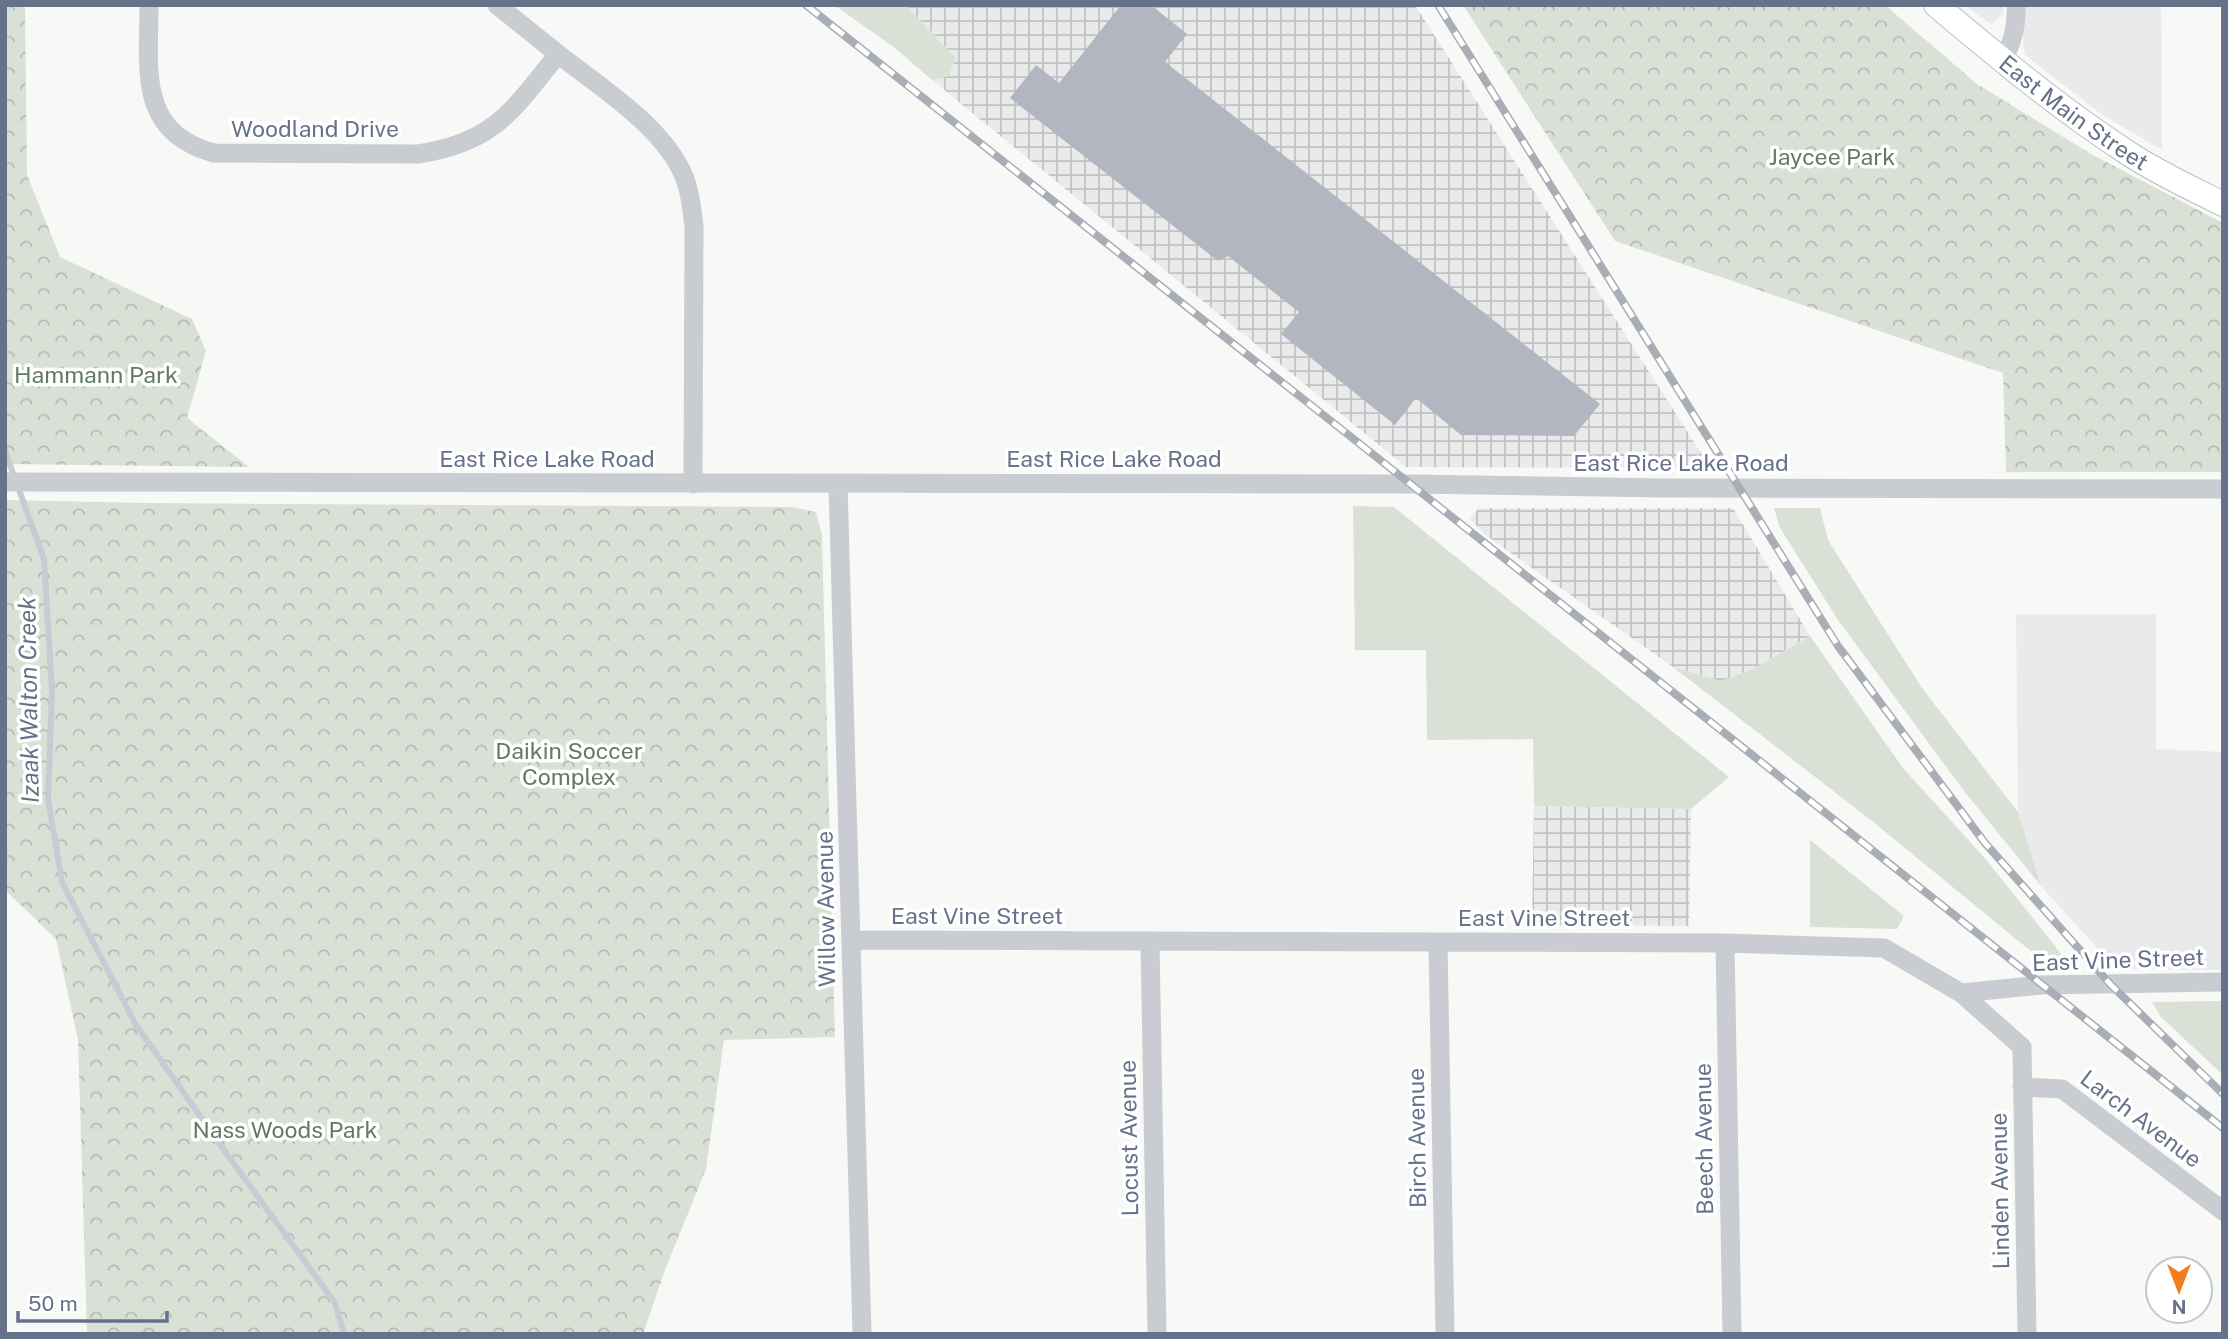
<svg xmlns="http://www.w3.org/2000/svg" width="2228" height="1339" font-family="'Public Sans',sans-serif">
	<style>
		.built { fill: #e9eae9 }
		.industrial { fill: url(#industrial-grid) }
		.grass { fill: #d9e1d7 }
		.forest { fill: url(#forest-crowns) }
		.lines { fill: none; stroke-linecap: round; stroke-linejoin: round }
		.stream { stroke: #c5ccd4; stroke-width: 6 }
		.building { fill: #b1b6c0 }
		.major-casing { stroke: #bcbec4; stroke-width: 26 }
		.minor { stroke: #c9ccd0; stroke-width: 19 }
		.major { stroke: #fff; stroke-width: 24 }
		.rail-casing { stroke: #a9adb5; stroke-width: 8 }
		.rail { stroke: #fff; stroke-width: 5; stroke-dasharray: 16; stroke-linecap: butt }
		.labels { text-anchor: middle; stroke-width: 7; stroke-linejoin: round; paint-order: stroke }
		.street-label { font-size: 23px; fill: #66728a; stroke: #fff }
		.park-label { font-size: 23px; fill: #617a62; stroke: #fff }
		.water-label { font-size: 24px; font-style: italic; fill: #627385; stroke: #fff }
	</style>
	<defs>
		<pattern id="industrial-grid" width="8" height="8" patternUnits="userSpaceOnUse" patternTransform="scale(1.75)"><rect width="8" height="8" fill="#e9eae9"/><path d="M0 4h8M4 0v8" fill="none" stroke="#c1c2c3"/></pattern>
		<pattern id="forest-crowns" width="20" height="18" patternUnits="userSpaceOnUse" patternTransform="scale(1.75)"><rect width="20" height="18" fill="#d9e1d7"/><path d="M2 6a3 3 0 1 1 6 0M12 15a3 3 0 1 1 6 0" fill="none" stroke="#b4bbb4"/></pattern>
	</defs>
	<rect width="100%" height="100%" fill="#f8f9f6"/>
	<path class="built" d="M1964 5H2004V8L2003 14 1991 24Z
		M2024 5H2161L2162 150 2101 114 2025 55 2023 45Z
		M2016 614H2156V749L2223 752V970L2116 969 2041 886 2018 812Z"/>
	<path class="industrial" d="M905 5H1415L1706 461 1697 468 1406 467 932 80 949 76 956 58Z
		M1479 508H1733L1810 636 1751 670 1721 681 1673 667 1484 534 1470 518Z
		M1534 806 1691 809 1689 926 1532 925Z"/>
	<path class="grass" d="M834 5H905L956 58 949 76 932 80 895 48Z
		M1353 506 1394 507 1729 777 1691 809 1534 806 1533 739 1427 740 1426 650H1355Z
		M1774 508H1820L1828 540 1922 688 2018 812 2041 886 1964 791 1838 620 1780 528Z
		M1810 636 1903 768 1983 856 2052 942 2062 955 2058 962H2044L1872 821 1673 667 1721 681 1751 670Z
		M1810 840 1904 916 1897 929 1810 927Z
		M2221 1001 2223 1011V1075L2161 1017 2152 1002Z"/>
	<path class="forest" d="M5 5H25L27 175 60 257 192 319 206 351 187 418 249 467 5 464Z
		M1463 5H1885L1977 84 2091 154 2223 223V472H2006L2003 373 1615 241Z
		M5 500 148 503 792 507 816 512 822 535 835 1037 724 1040 706 1169 665 1270 643 1334H87L78 1040 56 939 5 890Z"/>
	<g class="lines">
		<path class="stream" d="M5 451 44 559 52 690 48 799 62 882 136 1025 229 1157 335 1303 344 1334"/>
	</g>
	<path class="building" d="M1121 5H1151L1187 34 1165 62 1600 404 1574 436 1461 435 1416 398 1395 425 1281 334 1299 312 1228 256 1218 261 1010 98 1036 65 1059 83Z"/>
	<g class="lines">
		<g class="major-casing">
			<g id="major">
				<path id="s1" d="M1936 5C1998 57 2060 109 2128 153 2158 173 2191 188 2223 204"/>
			</g>
		</g>
		<path class="minor" d="M149 5C149 70 137 132 214 153L418 154C494 143 513 110 558 54L497 5
			M558 54C600 87 666 128 685 179 691 195 692 211 694 227L693 484
			M2003 60C2013 42 2017 26 2016 5
			M5 482 1412 484 1663 488 2223 489
			M838 484 862 1334
			M852 940 1725 943 1884 948 1961 993 2041 985 2223 982
			M1150 942 1157 1334
			M1438 942 1445 1334
			M1725 943 1732 1334
			M1961 993 2022 1047 2027 1334
			M2022 1087 2062 1089 2223 1211"/>
		<use href="#major" class="major"/>
		<g class="rail-casing">
			<path id="rail" d="M806 5 2223 1128
				M1438 5 1838 646 1985 843 2111 985 2223 1094"/>
		</g>
		<use href="#rail" class="rail"/>
	</g>
	<g class="labels">
		<g class="street-label">
			<text dy="8" stroke="none"><textPath href="#s1" startOffset="175">East Main Street</textPath></text>
			<text x="315" y="137">Woodland Drive</text>
			<text x="547" y="467">East Rice Lake Road</text>
			<text x="1114" y="467">East Rice Lake Road</text>
			<text x="1681" y="471">East Rice Lake Road</text>
			<text transform="translate(826 909) rotate(-91)" y="8">Willow Avenue</text>
			<text x="977" y="924">East Vine Street</text>
			<text x="1544" y="926">East Vine Street</text>
			<text transform="translate(2118 960) rotate(-2)" y="8">East Vine Street</text>
			<text transform="translate(2141 1119) rotate(37)" y="8">Larch Avenue</text>
			<text transform="translate(1129 1138) rotate(-91)" y="8">Locust Avenue</text>
			<text transform="translate(1417 1138) rotate(-91)" y="8">Birch Avenue</text>
			<text transform="translate(1704 1139) rotate(-91)" y="8">Beech Avenue</text>
			<text transform="translate(2000 1191) rotate(-91)" y="8">Linden Avenue</text>
		</g>
		<g class="park-label">
			<text x="1832" y="165">Jaycee Park</text>
			<text x="96" y="383">Hammann Park</text>
			<text x="569" y="759">Daikin Soccer<tspan x="569" dy="26">Complex</tspan></text>
			<text x="285" y="1138">Nass Woods Park</text>
		</g>
		<g class="water-label">
			<text transform="translate(29 700) rotate(-91)" y="8">Izaak Walton Creek</text>
		</g>
	</g>
	<rect width="2228" height="1339" fill="none" stroke="#66728a" stroke-width="14"/>
	<g transform="translate(2179 1290) rotate(180)"><circle r="33" fill="#ffffff" stroke="#c2c7d0" stroke-width="2"/>
	<path d="M0-5L12 26L0 18L-12 26Z" fill="#f17e1e"/>
	<text y="-10" font-size="19" font-weight="bold" text-anchor="middle" fill="#66728a">N</text>
	</g>
	<path d="M18 1311v10h149v-10" fill="none" stroke="#66728a" stroke-width="3.5"/>
	<text x="28" y="1311" font-size="21" fill="#66728a" stroke="#ffffff" stroke-width="5" paint-order="stroke">50 m</text>
</svg>
